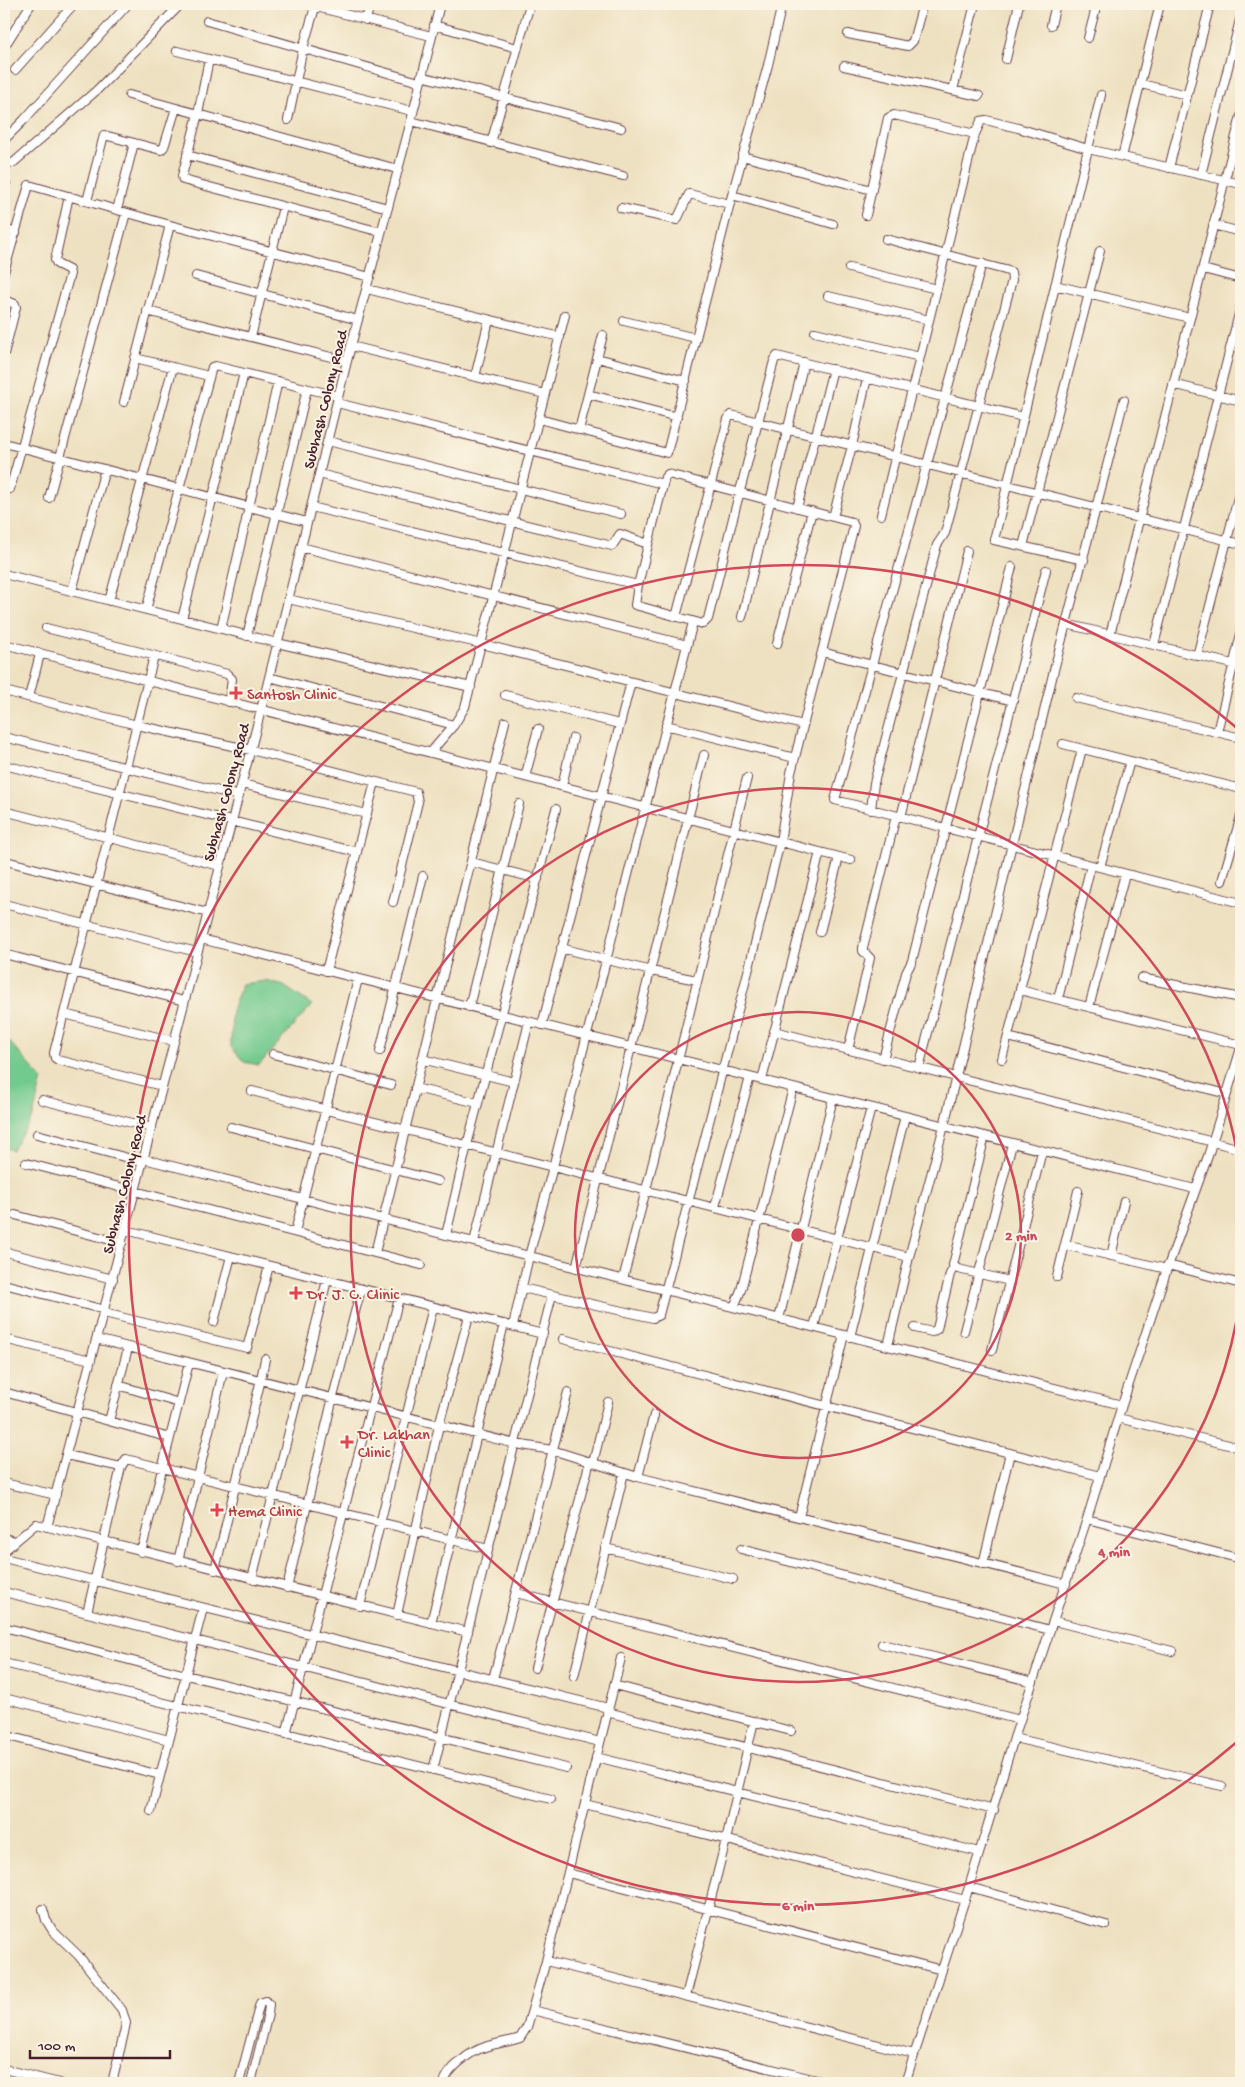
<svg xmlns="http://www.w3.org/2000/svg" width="1245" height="2087" font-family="'Gochi Hand',sans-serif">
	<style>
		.green { fill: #73ca8f; stroke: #5e745d }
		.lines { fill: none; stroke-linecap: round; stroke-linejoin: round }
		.minor-casing { stroke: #633c42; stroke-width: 10 }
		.minor { stroke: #fff; stroke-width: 8 }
		.ring { fill: none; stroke: #d1495b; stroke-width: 2.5 }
		.health-dot { fill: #e0444e; stroke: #fcf5e5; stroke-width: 2 }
		.labels { text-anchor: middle; stroke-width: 4; stroke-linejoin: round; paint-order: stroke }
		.street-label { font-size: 16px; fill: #4a1f2b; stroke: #fcf5e5 }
		.health-label { font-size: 16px; fill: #be3a42; stroke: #fcf5e5; text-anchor: start }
		.centre { fill: #d1495b; stroke: #fcf5e5; stroke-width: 2.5 }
		.ring-label { font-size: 15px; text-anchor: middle; font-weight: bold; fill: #d1495b; stroke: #fcf5e5; stroke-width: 4; stroke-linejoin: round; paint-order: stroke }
	</style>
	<rect width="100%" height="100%" fill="#fcf5e5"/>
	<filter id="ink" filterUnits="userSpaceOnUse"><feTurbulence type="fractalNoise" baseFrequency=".02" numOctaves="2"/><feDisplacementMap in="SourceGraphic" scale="10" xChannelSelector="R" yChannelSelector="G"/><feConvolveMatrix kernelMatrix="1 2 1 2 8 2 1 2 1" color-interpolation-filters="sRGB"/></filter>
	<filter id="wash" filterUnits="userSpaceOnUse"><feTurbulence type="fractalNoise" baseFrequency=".0096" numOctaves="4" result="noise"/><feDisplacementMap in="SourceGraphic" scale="20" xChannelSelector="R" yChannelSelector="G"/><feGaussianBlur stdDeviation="1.12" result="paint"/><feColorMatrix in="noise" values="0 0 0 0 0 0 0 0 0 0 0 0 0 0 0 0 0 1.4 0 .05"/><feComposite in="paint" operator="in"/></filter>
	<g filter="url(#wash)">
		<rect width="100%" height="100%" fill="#eee1c1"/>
		<path class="green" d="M266 981 284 986 312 1005 259 1065 244 1062 231 1047 232 1011 242 984Z
			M4 1038 7 1039 42 1079 33 1116 12 1150 4 1148Z"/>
	</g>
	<g filter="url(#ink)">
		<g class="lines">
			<g class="minor-casing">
				<path id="minor" d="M305 4 431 36
					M366 20 370 4
					M207 21 419 82
					M434 25 517 48
					M1051 25 1056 4
					M848 34 908 46 913 41 923 4
					M1088 38 1097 4
					M4 47 31 4
					M177 51 412 111
					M209 59 198 114 182 176 183 180 381 232
					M1006 59 1019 4
					M844 66 979 96
					M15 70 74 4
					M421 76 621 128
					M1141 84 1187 95
					M953 90 975 4
					M129 95 397 169
					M288 120 303 48 316 4
					M411 121 623 176
					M4 140 24 120 128 4
					M491 143 530 4
					M187 155 388 208
					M742 156 872 190
					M1122 157 1160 4
					M13 163 97 90 181 4
					M1169 168 1210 4
					M1201 175 1241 16
					M4 182 6 183
					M732 195 833 224
					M87 201 104 135 161 150 164 147 176 108
					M621 208 677 220 689 194 730 204
					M117 210 134 143
					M866 215 888 118 894 115 975 134
					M1213 225 1241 232
					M4 229 16 233
					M982 263 835 800 1241 903
					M849 268 937 289
					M1203 269 1241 279
					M4 272 29 185 170 225 370 277
					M196 276 358 320
					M1055 285 1190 318
					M367 289 560 337
					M828 296 929 320
					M4 300 15 304 16 307 4 354
					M147 311 347 361
					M624 321 696 338
					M815 332 920 357
					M251 337 283 207
					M351 346 545 394
					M135 358 209 376
					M597 358 686 381
					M475 377 489 320
					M1173 384 1241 401
					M588 394 677 417
					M124 402 170 225
					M337 403 663 484
					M539 419 667 453 732 195 768 65 782 4
					M579 430 603 335
					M328 441 621 514
					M4 443 307 522
					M319 474 612 546 620 534 648 544
					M10 489 70 274 69 270 57 264 55 260 69 196
					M49 498 126 213
					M311 507 638 585
					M797 508 833 369
					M881 515 975 134 981 121 986 120 1018 128 1088 149 1241 184
					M833 517 852 446 867 378
					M1023 546 1100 251
					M301 547 687 645
					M1084 560 994 540 1101 95
					M4 574 277 643 471 687
					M72 591 105 469
					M288 599 482 644 803 725
					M109 601 173 367
					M146 610 212 367 215 366 338 396
					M676 617 728 419 731 415 1241 544
					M742 617 804 362
					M182 619 244 373
					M1066 624 1241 666
					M46 628 227 674 232 679 229 702
					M221 629 278 381
					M1110 635 1241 116
					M247 636 307 389
					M4 644 851 860
					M777 644 812 511
					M1154 645 1241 306
					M822 652 1013 701
					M154 656 54 1053 55 1058 58 1060 162 1086
					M1197 656 1241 486
					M269 677 454 725
					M4 691 137 725 251 750 416 792 418 802 393 902
					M505 695 619 724
					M29 697 40 654
					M1076 698 1241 738
					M666 725 795 758
					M1217 732 1241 634
					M4 737 239 796
					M1063 744 1241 789
					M430 753 454 725 465 707 565 315
					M4 765 357 852
					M525 777 538 729
					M242 784 367 814
					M562 786 573 738
					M871 810 874 783 937 545 945 533 1012 280 1011 272 1005 270 886 239
					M4 811 220 866
					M901 817 967 551
					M6 861 208 913
					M471 862 538 879
					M1100 867 1130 761
					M1222 881 1241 816
					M4 904 197 952
					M820 932 839 857
					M201 939 1195 1189
					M561 948 651 971 697 980
					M4 954 184 1001
					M326 971 375 782
					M1141 978 1241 998
					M1020 990 1241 1045
					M1058 999 1091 865
					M469 1007 519 804
					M1089 1007 1125 874
					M64 1014 174 1041
					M542 1025 631 682
					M774 1031 1241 1149
					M1008 1037 1227 1094
					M848 1050 870 958 863 951V948L896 816
					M380 1051 423 876
					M273 1054 391 1085
					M422 1059 514 1082
					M883 1059 906 973 912 961 1012 567
					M1002 1059 1082 749
					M919 1068 1046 570
					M762 1080 820 852
					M415 1088 478 1103
					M252 1091 909 1257
					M42 1100 152 1128
					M231 1127 438 1181
					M37 1134 143 1162
					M985 1136 953 1265 958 1269 1010 1281
					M144 1159 1122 1405
					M26 1163 421 1265
					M715 1207 750 1077
					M15 1215 122 1243
					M126 1230 543 1334
					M295 1232 358 979
					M446 1235 467 1145 556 809
					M474 1242 529 1022
					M1065 1245 1167 1269
					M6 1252 113 1279
					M375 1253 505 722
					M1111 1256 1124 1201
					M1168 1265 1241 1284
					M576 1268 704 755
					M1057 1277 1078 1191
					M623 1279C667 1113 705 945 747 778
					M4 1284 105 1310
					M522 1288 653 1318 659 1315 750 964 780 842 791 773 854 526 852 522C791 506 729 490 668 474L665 477 638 585 635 605 703 624 708 619 735 510 774 361 777 356 1023 417
					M734 1307 741 1290 793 1088
					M104 1313 247 1348 269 1266
					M779 1319 833 1098
					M214 1322 231 1256
					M513 1326 529 1256 553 1167 693 622
					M814 1327 871 1108
					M915 1328 932 1332 937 1329 950 1274 954 1267
					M964 1331 1012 1144
					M850 1337 905 1116
					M4 1339 91 1360
					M96 1339 516 1444 552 1450 638 1477 1066 1584
					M563 1339 1100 1476
					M888 1346 909 1257 944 1126 1054 670 1124 400
					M992 1350 1042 1151
					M118 1385 179 1403
					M4 1392 170 1438
					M1118 1418 1241 1448
					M109 1421 128 1348
					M66 1455 121 1467
					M593 1463 608 1402
					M638 1477 654 1415
					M4 1483 56 1495
					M799 1517 844 1335
					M1087 1519 1241 1559
					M47 1527 261 710 347 361 411 121 440 4
					M4 1538 15 1541
					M605 1548 733 1579
					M741 1549 1050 1630
					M4 1551 36 1524 468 1632
					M141 1552 189 1363
					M4 1558 608 1708
					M178 1561 223 1372
					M983 1564 1010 1453
					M215 1570 261 1379 265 1359
					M252 1579 327 1280
					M287 1588 333 1397 361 1289
					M4 1592 600 1742
					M516 1593 1020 1720
					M360 1606 433 1307
					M87 1613 121 1467 126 1459 488 1549
					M397 1615 439 1425 469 1316
					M1054 1621 1172 1651
					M431 1623 504 1324
					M4 1627 186 1675 566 1768
					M882 1644 1033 1682
					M4 1663 551 1799
					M535 1668 590 1461
					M574 1676 624 1473
					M493 1679 568 1392
					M614 1685 791 1731
					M4 1698 169 1740
					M607 1712 994 1810
					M286 1734 399 1298
					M4 1735 160 1775
					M1014 1738 1222 1786
					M596 1757 979 1852
					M433 1770 552 1295
					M585 1804 965 1900
					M151 1811 203 1608
					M568 1873 942 1970
					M969 1887 1106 1925
					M43 1909 46 1920 53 1931 78 1955 122 2010 126 2023 124 2033 112 2083
					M546 1961 914 2054
					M686 1996 726 1840 754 1721
					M532 2010 829 2083
					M4 2069 59 2083
					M239 2083 260 2003 266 2001 269 2004 268 2014 251 2083
					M444 2083C447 2069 471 2051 485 2047 496 2043 509 2042 520 2038L527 2027 532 2010 546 1961 621 1658
					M905 2083 969 1887 1014 1738 1087 1519 1122 1405 1167 1269 1208 1156 1241 1048"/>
			</g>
			<use href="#minor" class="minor"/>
		</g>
	</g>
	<g class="ring">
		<circle cx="798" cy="1235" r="223"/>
		<path d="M1241 1293A447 447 0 1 1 1241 1177"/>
		<path d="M1238 1741A670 670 0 1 1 1238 729"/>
	</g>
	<g class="health-dot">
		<path d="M233.5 685.5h5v5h5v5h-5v5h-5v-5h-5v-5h5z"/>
		<path d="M293.5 1285.5h5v5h5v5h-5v5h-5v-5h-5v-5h5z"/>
		<path d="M344.5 1434.5h5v5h5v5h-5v5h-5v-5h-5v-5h5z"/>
		<path d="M214.5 1502.5h5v5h5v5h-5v5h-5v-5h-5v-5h5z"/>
	</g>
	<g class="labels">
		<g class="street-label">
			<text transform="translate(324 399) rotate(-76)" y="6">Subhash Colony Road</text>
			<text transform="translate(225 792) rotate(-75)" y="6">Subhash Colony Road</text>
			<text transform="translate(123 1184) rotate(-76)" y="6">Subhash Colony Road</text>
		</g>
		<g class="health-label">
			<text x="247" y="699">Santosh Clinic</text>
			<text x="307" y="1299">Dr. J. C. Clinic</text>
			<text x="358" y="1439">Dr. Lakhan<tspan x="358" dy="18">Clinic</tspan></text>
			<text x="228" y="1516">Hema Clinic</text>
		</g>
	</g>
	<circle cx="798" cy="1235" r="8" class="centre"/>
	<g class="ring-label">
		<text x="1021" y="1240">2 min</text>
		<text x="1114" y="1556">4 min</text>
		<text x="798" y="1910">6 min</text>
	</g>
	<rect width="1245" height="2087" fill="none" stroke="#fcf5e5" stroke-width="20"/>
	<path d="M30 2050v8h140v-8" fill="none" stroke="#4a1f2b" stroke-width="2.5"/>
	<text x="38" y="2050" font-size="15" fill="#4a1f2b" stroke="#fcf5e5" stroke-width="4" paint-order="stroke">100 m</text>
</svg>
